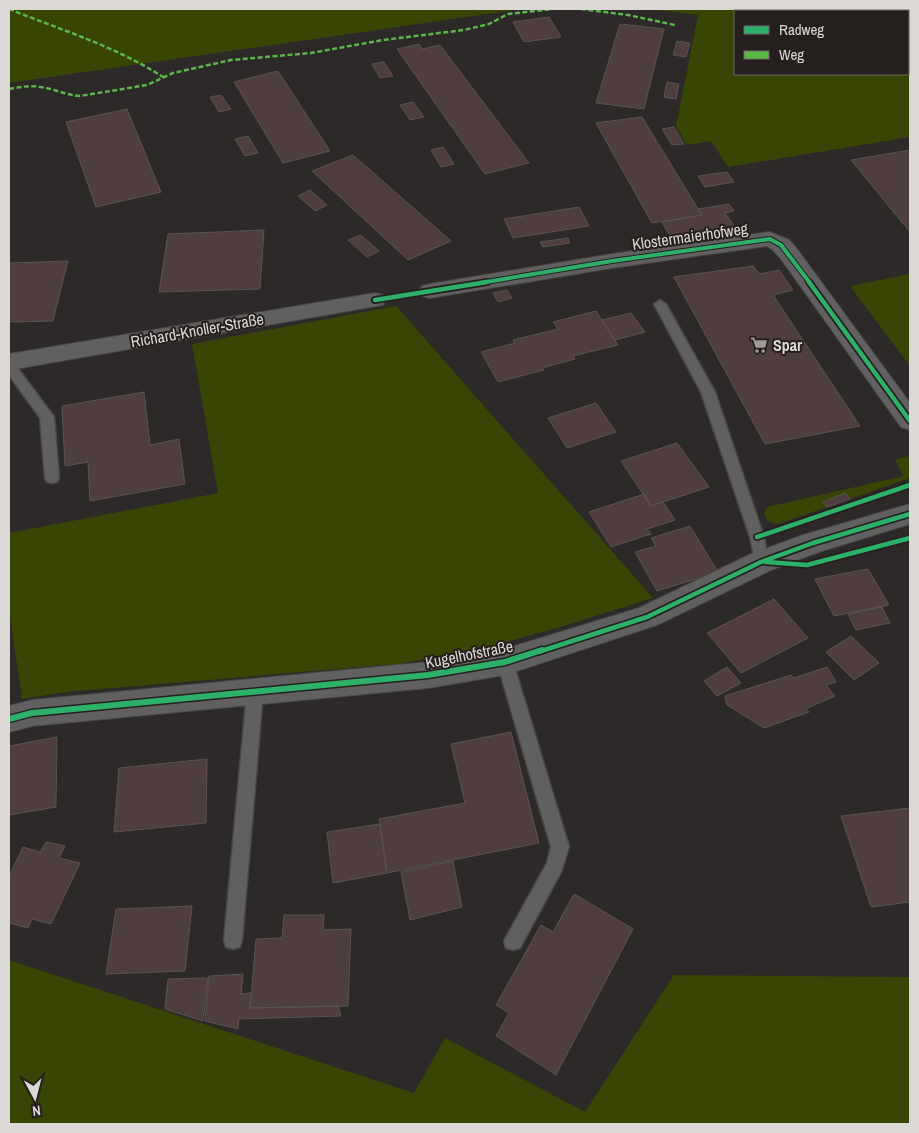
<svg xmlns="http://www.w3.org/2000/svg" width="919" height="1133" font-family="'Archivo Narrow',sans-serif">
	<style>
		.green { fill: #384505; fill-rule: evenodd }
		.building { fill: #503e3f; stroke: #585454 }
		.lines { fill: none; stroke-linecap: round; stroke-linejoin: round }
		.service-casing { stroke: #484645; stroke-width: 3 }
		.minor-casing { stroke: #484645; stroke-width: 2 }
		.tertiary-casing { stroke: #484645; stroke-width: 2 }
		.service { fill: #606061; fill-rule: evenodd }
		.minor { fill: #606061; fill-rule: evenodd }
		.tertiary { fill: #606061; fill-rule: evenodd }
		.quiet { stroke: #58b947; stroke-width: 2.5; stroke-dasharray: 5 2.5; stroke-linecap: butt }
		.cycleway-far2-casing { stroke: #251f1d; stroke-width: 6 }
		.cycleway-far1-casing { stroke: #251f1d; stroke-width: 8 }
		.cycleway-casing { stroke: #251f1d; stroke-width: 9 }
		.cycleway-far2 { stroke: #2db169; stroke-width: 4 }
		.cycleway-far1 { stroke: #2db169; stroke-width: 4.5 }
		.cycleway { stroke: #2db169; stroke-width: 6 }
		.labels { text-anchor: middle; stroke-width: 4; stroke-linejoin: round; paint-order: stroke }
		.street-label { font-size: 16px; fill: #dcd8d6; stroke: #251f1d }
		.poi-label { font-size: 16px; font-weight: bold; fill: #dcd8d6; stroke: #251f1d; text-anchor: start }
	</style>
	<rect width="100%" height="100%" fill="#2d2928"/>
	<path class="green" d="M9 9H522L9 83Z
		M649 9H910V137L728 167 711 141 687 145 676 126 698 15ZM735 11H908V74H735Z
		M910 274V366L850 286Z
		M396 306 653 598 557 628 478 650 396 664 66 692 22 699 9 610V533L218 493 192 344Z
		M908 456 910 460V478L850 499 844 494 823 502 827 507 778 524C770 524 767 521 764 514L767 507 904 476 895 460Z
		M9 960 414 1093 445 1038 585 1112 674 975 910 977V1124H9Z"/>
	<path class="building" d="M549 17 561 37 524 42 513 22Z
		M620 24 664 29 644 109 596 103Z
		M677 41 690 43 686 57 673 55Z
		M419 44 422 49 440 45 529 163 485 174 397 49Z
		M384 62 393 76 380 78 372 64Z
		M278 71 330 151 283 163 234 82Z
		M667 82 679 84 676 99 664 97Z
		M221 95 231 109 219 112 210 97Z
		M413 102 424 117 410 120 400 105Z
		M127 109 161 192 96 207 66 122Z
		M642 117 698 209 702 215 652 223 596 123Z
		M674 127 684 144 672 145 662 129Z
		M248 136 258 153 245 156 235 139Z
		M443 147 454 164 441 167 431 150Z
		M910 150V232L851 160Z
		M353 155 451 241 408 260 312 171Z
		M727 172 734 182 705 187 698 176Z
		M310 190 327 205 315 211 298 196Z
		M729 204 734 211 725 213 735 227 670 236 662 222 702 215 698 209Z
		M579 207 589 226 513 238 504 219Z
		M264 230 260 289 159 292 168 234Z
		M361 235 379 251 367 257 348 240Z
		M568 238 570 243 543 247 540 242Z
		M68 261 53 321 9 322V263Z
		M753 266 759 274 779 270 793 290 773 295 860 426 765 444 674 277Z
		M507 290 512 298 498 302 493 293Z
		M596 311 618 345 573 356 575 359 542 368 544 370 498 382 481 352 515 343 513 340 558 329 553 322Z
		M631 313 645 332 615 340 602 320Z
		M144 392 150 445 179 439 185 484 90 501 88 462 65 466 62 406Z
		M596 403 616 432 567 448 548 418Z
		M677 443 709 487 651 506 621 461Z
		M845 493 850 499 827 507 823 502Z
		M644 494 651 506 663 502 675 520 647 529 651 534 611 547 589 512Z
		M690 526 718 572 657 591 635 552 656 546 651 538Z
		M868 569 889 605 834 616 815 579Z
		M774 599 808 638 741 673 707 633Z
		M882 607 890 623 856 630 848 614Z
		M851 636 879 663 854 680 826 652Z
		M727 667 741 683 717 696 704 681Z
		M827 667 836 682 826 685 835 696 805 709 809 712 764 728 727 705 725 696 791 675 794 678Z
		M511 732 539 843 387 873 379 819 465 803 451 744Z
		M57 737 56 807 9 815V746Z
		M207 759 206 823 114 832 119 768Z
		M910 808V902L871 907 841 816Z
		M380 824 387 873 333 883 327 832Z
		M46 842 65 846 59 858 80 863 51 924 32 919 28 928 9 923V876L23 847 40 852Z
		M453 861 462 907 410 920 401 872Z
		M574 894 633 929 556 1075 496 1036 509 1013 496 1005 541 925 553 932Z
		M192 906 185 971 106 974 116 909Z
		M284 915H324L323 930 351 929 348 1006 250 1008 256 939 282 938Z
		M243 974 241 994 251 993 250 1008 338 1006 341 1016 239 1019 238 1029 205 1021 209 976Z
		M208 978 203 1021 165 1009 168 979Z"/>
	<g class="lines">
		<g class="service-casing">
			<path id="service" d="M660 300 666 304 715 392 764 537 768 562 766 566 761 568 756 566 750 537 701 392 654 304Z
				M9 362 14 363 54 417 59 478 57 482 52 483 47 482 45 478 40 418 9 375Z
				M505 655 511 657 513 662 569 847 561 872 520 948 513 950 506 948 504 941 547 863 551 847 497 662 499 657Z
				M255 685 261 687 263 692 242 940 240 947 233 949 226 947 224 940 247 692 249 687Z"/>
		</g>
		<g class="minor-casing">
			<path id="minor" d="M770 232 789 240 797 249 910 403V430L901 427 781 259 773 250 767 246 612 268 430 298 422 296 419 291 422 286 430 284 612 254Z
				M375 293 383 295 386 300 383 305 9 370V354Z"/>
		</g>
		<g class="tertiary-casing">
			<path id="tertiary" d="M910 504V524L819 552 771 570 657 625 505 675 428 688 32 726 9 732V706L32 700 428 662 505 649 639 608 751 554 803 535Z"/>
		</g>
		<use href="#service" class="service"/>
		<use href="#minor" class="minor"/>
		<use href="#tertiary" class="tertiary"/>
		<path class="quiet" d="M9 9C61 30 115 46 163 77
			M581 9 628 15 675 25
			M9 89C20 87 30 85 41 87 54 89 66 95 80 96L147 85 173 73 231 60 311 53 383 40 464 30 489 24 508 14 553 9"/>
		<g class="cycleway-far2-casing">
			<path id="cycleway-far2" d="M480 283 612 261 770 239 781 245 810 283"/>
		</g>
		<g class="cycleway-far1-casing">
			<path id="cycleway-far1" d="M809 282 910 421
				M375 300 487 282
				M757 537 910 485
				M766 562 807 565 910 538
				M538 652 647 617 761 562 813 543 910 514"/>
		</g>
		<g class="cycleway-casing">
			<path id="cycleway" d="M9 719 32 713 428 675 505 662 542 650"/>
		</g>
		<use href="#cycleway-far2" class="cycleway-far2"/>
		<use href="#cycleway-far1" class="cycleway-far1"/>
		<use href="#cycleway" class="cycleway"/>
	</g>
	<defs>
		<g id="supermarket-bare" transform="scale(1.35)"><path d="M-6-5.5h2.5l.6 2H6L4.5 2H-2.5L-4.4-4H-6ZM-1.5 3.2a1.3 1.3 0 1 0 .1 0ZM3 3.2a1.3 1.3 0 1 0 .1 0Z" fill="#9f9b99" stroke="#251f1d" stroke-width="2.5" paint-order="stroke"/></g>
	</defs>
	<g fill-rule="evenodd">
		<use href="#supermarket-bare" x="759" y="345"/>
	</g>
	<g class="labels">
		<g class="street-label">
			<text transform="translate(690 236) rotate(-8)" y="6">Klostermaierhofweg</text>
			<text transform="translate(197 330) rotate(-10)" y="6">Richard-Knoller-Straße</text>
			<text transform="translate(469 654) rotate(-11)" y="6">Kugelhofstraße</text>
		</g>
		<g class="poi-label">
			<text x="773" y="351">Spar</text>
		</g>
	</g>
	<rect width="919" height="1133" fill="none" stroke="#dcd8d6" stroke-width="20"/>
	<rect x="734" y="10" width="175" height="65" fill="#251f1d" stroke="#6e6967"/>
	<rect x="744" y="26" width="25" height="8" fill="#2db169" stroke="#6e6967"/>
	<text x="779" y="35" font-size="15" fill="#dcd8d6">Radweg</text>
	<rect x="744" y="51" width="25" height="8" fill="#58b947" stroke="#6e6967"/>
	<text x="779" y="60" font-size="15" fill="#dcd8d6">Weg</text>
	<g transform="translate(35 1098) rotate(173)" stroke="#251f1d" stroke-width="4" paint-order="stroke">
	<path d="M0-4L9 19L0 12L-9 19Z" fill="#dcd8d6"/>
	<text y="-8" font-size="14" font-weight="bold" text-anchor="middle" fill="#dcd8d6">N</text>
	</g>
</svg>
